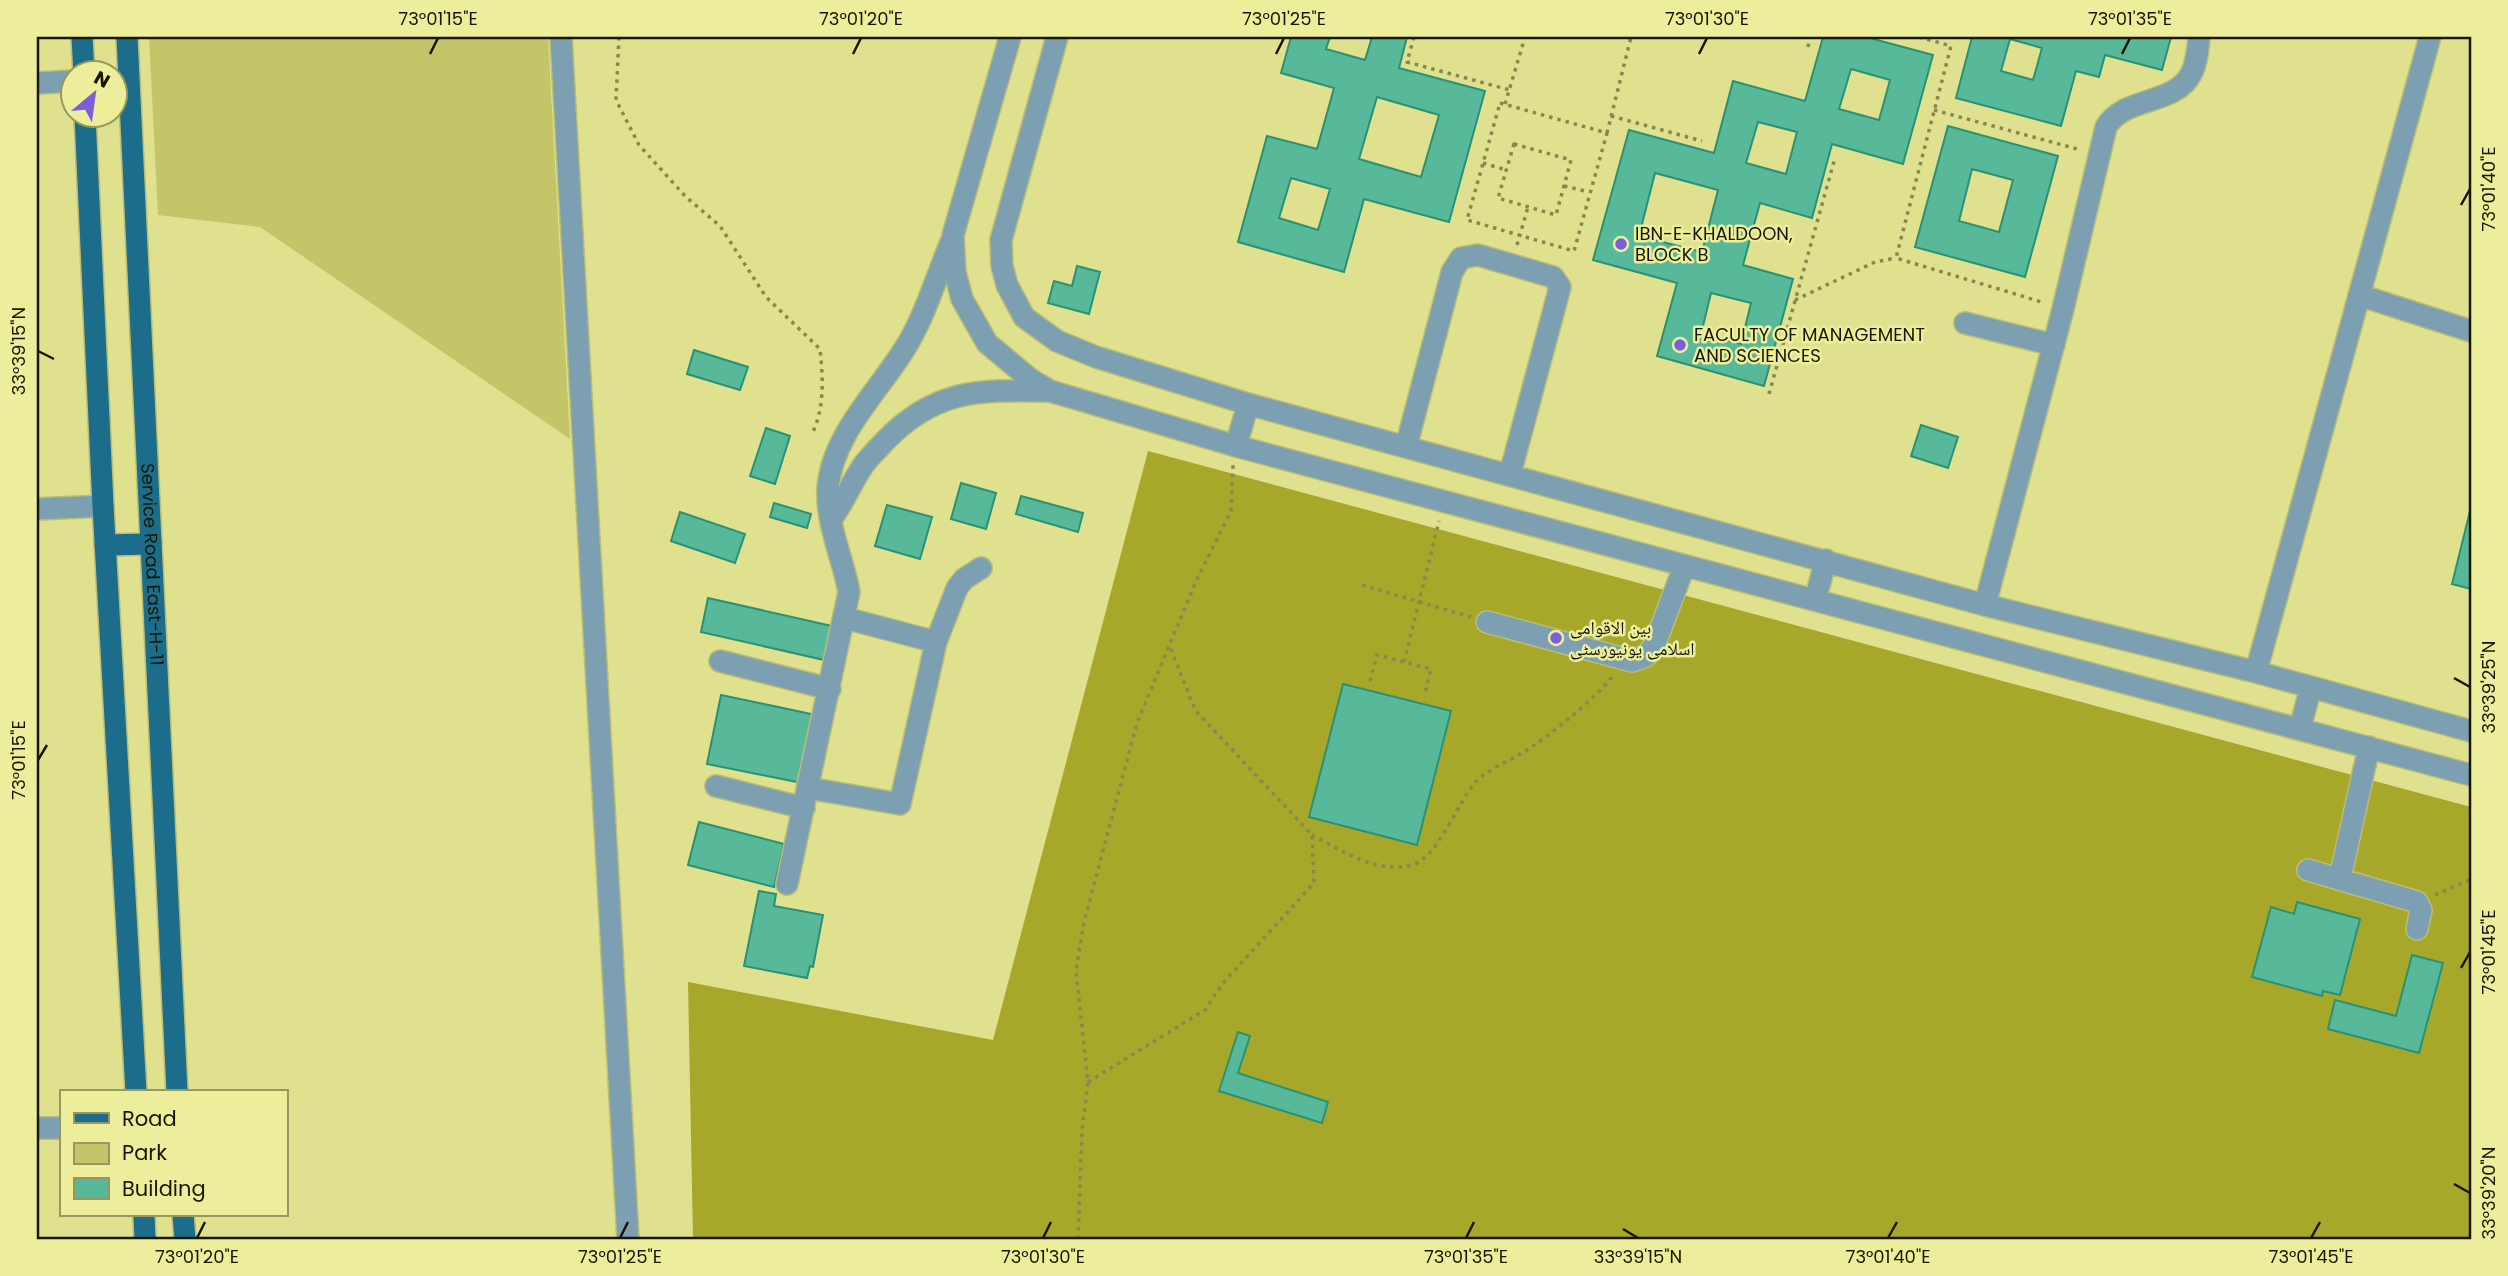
<svg xmlns="http://www.w3.org/2000/svg" width="2508" height="1276" font-family="Poppins,'Noto Naskh Arabic',sans-serif">
	<style>
		.green { fill: #c3c568 }
		.forest { fill: #a7a72a }
		.building { fill: #57b999; stroke: #2a9274; stroke-width: 2; fill-rule: evenodd }
		.lines { fill: none; stroke-linecap: round; stroke-linejoin: round }
		.minor-casing { stroke: #bbbd75; stroke-width: 24 }
		.major-casing { stroke: #bbbd75; stroke-width: 24 }
		.path { stroke: #878850; stroke-width: 3.5; stroke-dasharray: 3.5 5; stroke-linecap: butt }
		.minor { stroke: #7ca0b1; stroke-width: 21 }
		.major { stroke: #1c6d8c; stroke-width: 21 }
		.ticks { fill: none; stroke: #171701; stroke-width: 2.5 }
		.poi-dot { fill: #795fd9; stroke: #ecee9b; stroke-width: 2.5 }
		.labels { text-anchor: middle; stroke-width: 5; stroke-linejoin: round; paint-order: stroke }
		.poi-label { font-size: 18px; fill: #171701; stroke: #ecee9b; text-anchor: start }
		.street-label { font-size: 18px; fill: #171701; stroke: #ecee9b }
		.neatline { fill: none; stroke: #171701; stroke-width: 2.5 }
		.ticks-label { font-size: 18px; text-anchor: middle; fill: #171701 }
	</style>
	<rect width="100%" height="100%" fill="#dfe18e"/>
	<path class="green" d="M149 37H548L570 439 260 227 158 215Z"/>
	<path class="forest" d="M1148 451 2471 807V1239H693L688 982 993 1040Z"/>
	<path class="building" d="M1291 37H1330L1326 49 1365 60 1372 37H1407L1399 68 1485 91 1449 222 1364 199 1344 272 1238 242 1267 136 1317 149 1334 88 1281 73ZM1377 97 1439 115 1421 177 1359 159ZM1291 178 1330 189 1318 230 1279 218Z
		M1823 37H1866L1933 55 1903 164 1832 144 1812 218 1760 203 1743 265 1793 279 1764 386 1657 356 1677 283 1593 260 1629 130 1714 153 1733 81 1805 101ZM1851 69 1890 80 1879 120 1839 109ZM1758 122 1797 132 1786 174 1746 163ZM1655 173 1718 190 1702 252 1639 236ZM1711 293 1751 303 1741 344 1701 334Z
		M1972 37H2171L2162 70 2105 55 2099 77 2076 71 2061 126 1956 98ZM2010 39 2042 48 2033 80 2001 71Z
		M1948 126 2058 156 2025 277 1915 247ZM1972 169 2013 180 1999 232 1959 221Z
		M1077 266 1100 272 1089 314 1048 303 1054 281 1072 286Z
		M694 350 748 367 740 390 687 374Z
		M1921 425 1958 437 1948 468 1911 456Z
		M766 428 790 436 775 484 750 476Z
		M961 483 996 493 986 529 951 519Z
		M1021 496 1083 513 1078 532 1016 514Z
		M774 503 811 514 807 528 770 517Z
		M887 505 932 517 920 559 875 546Z
		M2471 507V589L2452 584Z
		M680 512 745 534 735 563 671 541Z
		M708 598 832 626 824 660 701 632Z
		M1343 684 1451 711 1417 845 1309 817Z
		M721 695 816 715 802 783 707 764Z
		M699 822 784 844 774 887 688 865Z
		M759 891 776 894 774 906 823 915 813 967 810 966 807 978 744 966Z
		M2297 902 2360 919 2340 995 2323 991 2322 996 2252 977 2271 907 2294 914Z
		M2412 955 2443 963 2419 1053 2328 1029 2335 1000 2396 1016Z
		M1238 1032 1250 1036 1238 1073 1328 1102 1322 1123 1219 1091Z"/>
	<g class="lines">
		<g class="minor-casing">
			<path id="minor" d="M561 37 628 1239
				M1010 37 953 235 955 272 962 299 987 343 1030 379 1050 391 1236 446 2471 775
				M1057 37 1001 240 1002 266 1007 285 1024 317 1057 341 1096 357 1248 404 1985 605 2256 672 2471 731
				M37 83 74 81
				M2359 295 2471 331
				M1965 323 2054 345
				M1236 446 1248 404
				M1406 447 1452 272 1461 258 1478 255 1553 277 1560 287 1510 474
				M37 509 103 506
				M832 518C844 502 851 484 862 467 867 459 876 451 883 443 935 388 979 390 1050 391
				M1815 600 1826 560
				M1985 605 2063 309 2106 127C2124 96 2174 106 2191 74 2197 63 2198 49 2199 37
				M845 618 936 642
				M1487 622 1632 661 1646 656 1654 646 1684 567
				M720 661 830 689
				M2256 672 2430 37
				M2300 728 2311 687
				M716 786 804 808
				M808 788 900 804 936 642 957 588 964 579 981 568
				M2308 870 2417 902 2421 910 2417 929
				M2340 878 2369 747
				M787 884 849 592C843 558 826 524 828 488 832 434 880 390 907 345 926 313 937 275 951 242
				M37 1128H61"/>
		</g>
		<g class="major-casing">
			<g id="major">
				<path d="M82 37 84 74"/>
				<path id="s1" d="M127 37 177 1092"/>
				<path d="M85 116 103 506 136 1092"/>
				<path d="M105 545 151 544"/>
				<path d="M144 1215 145 1239"/>
				<path d="M183 1215 185 1239"/>
			</g>
		</g>
		<path class="path" d="M619 37 616 100 639 145 686 197 720 226 766 297 820 349C823 378 825 407 812 434
			M1414 37 1407 62 1510 90
			M1919 37 1951 46 1896 258 2045 303
			M1808 47 1810 37
			M1500 103 1607 133 1574 251 1467 220Z
			M1505 104 1525 37
			M1934 110 2081 150
			M1611 116 1702 141
			M1607 133 1631 37
			M1514 144 1571 160 1556 215 1498 198Z
			M1483 163 1506 170
			M1564 186 1589 192
			M1517 245 1528 207
			M1795 300 1875 262 1896 258
			M1769 394 1835 158
			M1362 585 1471 617
			M1404 662 1439 521
			M1370 681 1377 655 1431 669 1424 696
			M1312 835C1342 851 1376 874 1412 865 1437 858 1457 805 1473 785 1485 770 1506 763 1522 753 1548 737 1594 700 1612 677
			M2435 895 2471 879
			M1088 1082 1205 1010 1223 983 1314 883 1312 835 1195 710 1169 644
			M1078 1239 1082 1131 1088 1082 1076 971 1084 922 1137 723 1196 581 1231 511 1233 465"/>
		<use href="#minor" class="minor"/>
		<use href="#major" class="major"/>
	</g>
	<path class="ticks" d="M430 54 438 38M853 54 861 38M1276 54 1284 38M1699 54 1707 38M2122 54 2130 38M2461 205 2470 189M38 351 54 359M2454 678 2470 687M38 760 47 745M2461 968 2470 952M2454 1184 2470 1193M1623 1229 1638 1238M197 1238 205 1222M620 1238 628 1222M1043 1238 1051 1222M1466 1238 1474 1222M1888 1238 1897 1222M2311 1238 2320 1222"/>
	<g class="poi-dot">
		<circle cx="1621" cy="244" r="7"/>
		<circle cx="1680" cy="345" r="7"/>
		<circle cx="1556" cy="638" r="7"/>
	</g>
	<g class="labels">
		<g class="poi-label">
			<text x="1635" y="240">IBN-E-KHALDOON,<tspan x="1635" dy="21">BLOCK B</tspan></text>
			<text x="1694" y="341">FACULTY OF MANAGEMENT<tspan x="1694" dy="21">AND SCIENCES</tspan></text>
			<text x="1570" y="634">بین الاقوامی<tspan x="1570" dy="21">اسلامی یونیورسٹی</tspan></text>
		</g>
		<g class="street-label">
			<text dy="6" stroke="none"><textPath href="#s1" startOffset="528">Service Road East-H-11</textPath></text>
		</g>
	</g>
	<rect width="2508" height="1276" fill="none" stroke="#ecee9b" stroke-width="77"/>
	<rect x="60" y="1090" width="228" height="126" fill="#ecee9b" stroke="#97985d" stroke-width="2"/>
	<rect x="74" y="1113" width="35" height="10" fill="#1c6d8c" stroke="#97985d" stroke-width="2"/>
	<text x="122" y="1126" font-size="21" fill="#171701">Road</text>
	<rect x="74" y="1143" width="35" height="21" fill="#c3c568" stroke="#97985d" stroke-width="2"/>
	<text x="122" y="1160" font-size="21" fill="#171701">Park</text>
	<rect x="74" y="1178" width="35" height="21" fill="#57b999" stroke="#97985d" stroke-width="2"/>
	<text x="122" y="1196" font-size="21" fill="#171701">Building</text>
	<g transform="translate(94 94) rotate(29)"><circle r="33" fill="#ecee9b" stroke="#97985d" stroke-width="2"/>
	<path d="M0-5L12 26L0 18L-12 26Z" fill="#795fd9"/>
	<text y="-10" font-size="19" font-weight="bold" text-anchor="middle" fill="#171701">N</text>
	</g>
	<rect x="38" y="38" width="2432" height="1200" class="neatline"/>
	<g class="ticks-label">
		<text x="438" y="25">73°01'15"E</text>
		<text x="861" y="25">73°01'20"E</text>
		<text x="1284" y="25">73°01'25"E</text>
		<text x="1707" y="25">73°01'30"E</text>
		<text x="2130" y="25">73°01'35"E</text>
		<text transform="translate(2489 189) rotate(-90)" y="6">73°01'40"E</text>
		<text transform="translate(19 351) rotate(-90)" y="6">33°39'15"N</text>
		<text transform="translate(2489 687) rotate(-90)" y="6">33°39'25"N</text>
		<text transform="translate(19 760) rotate(-90)" y="6">73°01'15"E</text>
		<text transform="translate(2489 952) rotate(-90)" y="6">73°01'45"E</text>
		<text transform="translate(2489 1193) rotate(-90)" y="6">33°39'20"N</text>
		<text x="197" y="1263">73°01'20"E</text>
		<text x="620" y="1263">73°01'25"E</text>
		<text x="1043" y="1263">73°01'30"E</text>
		<text x="1466" y="1263">73°01'35"E</text>
		<text x="1638" y="1263">33°39'15"N</text>
		<text x="1888" y="1263">73°01'40"E</text>
		<text x="2311" y="1263">73°01'45"E</text>
	</g>
</svg>
